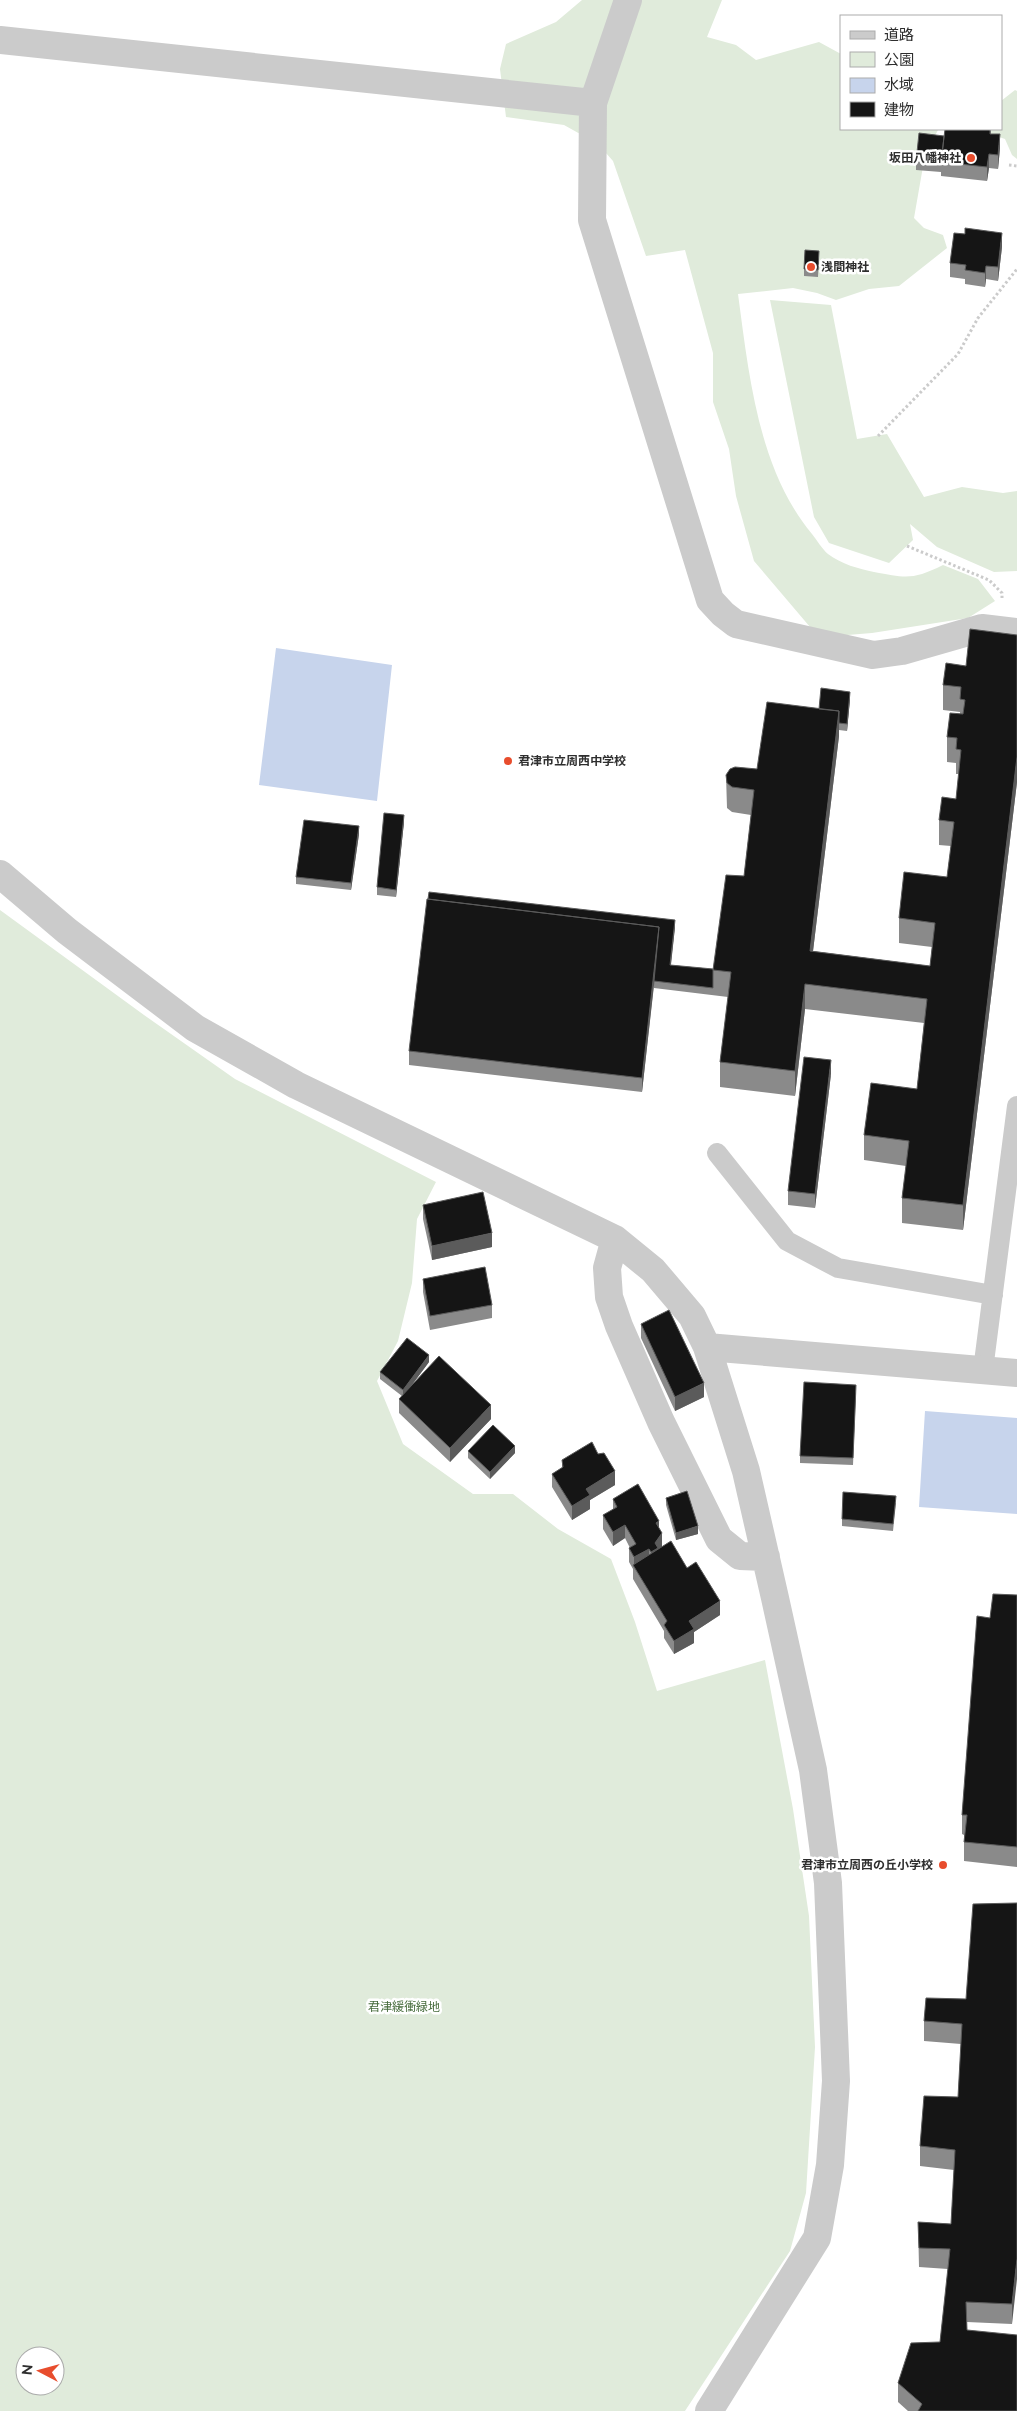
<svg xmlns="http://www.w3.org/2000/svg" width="1017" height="2411" font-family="Raleway,'Noto Sans JP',sans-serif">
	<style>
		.green { fill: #e0ebdb; fill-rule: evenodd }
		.water { fill: #c7d4ec }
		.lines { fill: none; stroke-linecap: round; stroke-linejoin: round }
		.path { stroke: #cbcbcb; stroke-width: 3; stroke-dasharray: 2.5 2.5; stroke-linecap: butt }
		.service { stroke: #cbcbcb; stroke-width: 20 }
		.minor { stroke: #cbcbcb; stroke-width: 28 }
		.wall { fill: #8a8a8a }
		.shaded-wall { fill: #5b5b5b }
		.building { fill: #151515; stroke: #5b5b5b }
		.poi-dot { fill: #e84d2d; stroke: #fff; stroke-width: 2 }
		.labels { text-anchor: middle; stroke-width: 5; stroke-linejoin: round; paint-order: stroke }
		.poi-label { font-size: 12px; font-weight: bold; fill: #2e2e2e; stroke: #fff; text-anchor: end }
		.park-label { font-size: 12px; fill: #456a3a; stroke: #fff }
	</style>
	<rect width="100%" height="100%" fill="#fff"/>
	<path class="green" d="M582 0H722L707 37 736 45 756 60 819 42 841 54V129H958L938 130 925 155 914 218 924 228 943 235 947 248 899 286 869 289 836 300 817 293 793 288 738 294C749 375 758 469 812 534 817 540 822 549 828 554 841 564 859 569 874 572 906 578 913 580 943 565L978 579 995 601 968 618 872 633 835 636 810 627 754 561 736 496 729 449 713 402V353L685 250 646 256 613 161 598 144 564 125 506 117 500 69 506 44 556 22Z
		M1015 90 1017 91V159L1012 155 1005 139 975 129H1001V101Z
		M770 300 831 305 857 439 887 434 924 497 962 487 1003 493 1017 491V571L994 572 937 547 910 524 913 540 889 563 829 543 814 517Z
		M0 910 144 1015 235 1079 436 1182 417 1219 412 1283 398 1341 377 1381 403 1444 473 1494H513L558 1529 611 1559 635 1622 657 1691 765 1660 793 1809 809 1916 815 2047 806 2193 790 2251 685 2411H0ZM25 2356H55V2386H25Z"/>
	<path class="water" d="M276 648 392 665 377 801 259 785Z
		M925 1411 1017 1418V1514L919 1507Z"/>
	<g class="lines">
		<path class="path" d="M1009 165 1017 166
			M878 436 958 354 978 318 1017 269
			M907 546 989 580 1002 593V598"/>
		<path class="service" d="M717 1153 787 1241 838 1268 993 1295
			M983 1370 1017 1106"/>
		<path class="minor" d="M628 0 593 103 592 220 710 600 723 614 736 624 873 655 902 651 982 628 1017 632
			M0 40 593 103
			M0 874 67 931 195 1028 296 1085 615 1239 653 1270 692 1316 707 1347 746 1471 775 1598 813 1770 828 1883 836 2081 830 2165 817 2238 709 2411
			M615 1239 607 1268 609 1297 619 1326 661 1422 719 1539 740 1556 766 1557
			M707 1347 1017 1373"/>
	</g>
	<path class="wall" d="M991 129V134L1000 148 998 169 989 168 987 181 941 176V172L916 170V162L944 136Z
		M1002 247 998 281 986 279 985 287 965 284V279L950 277V263Z
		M819 258 818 277 804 276V269Z
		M1017 635V782L963 1230 902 1223V1198L906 1166 864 1160V1135L917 1089 924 1023 805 1009 795 1096 720 1087V1062L728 997 654 988V983L642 1092 409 1065V1051L675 927 671 965 713 969 744 876 751 815 732 812 727 808 726 775 757 769 819 709 850 699 847 731 839 730V736L813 951 930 966 932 947 899 943V918L947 877 951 846 939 845V820L956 799 959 774H956V763L947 762V737L960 714V712L943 710V685L966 666Z
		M404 822 396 897 377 895V887Z
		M359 834 351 890 296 884V877Z
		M831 1074 815 1208 788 1205V1191Z
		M423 1205 492 1247 432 1260 423 1219Z
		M423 1279 492 1305V1318L430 1330 423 1292Z
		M641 1324 704 1397 675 1411 641 1338Z
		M429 1362 411 1386 491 1419 450 1462 399 1413V1399L402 1396 380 1379V1372Z
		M856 1392 853 1465 800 1463V1456Z
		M468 1451 515 1453 490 1479 468 1458Z
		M562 1460 615 1485 590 1500V1509L572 1520 552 1487V1474L562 1468Z
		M666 1498 698 1534 676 1540 666 1505Z
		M613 1499 659 1528 662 1547 687 1568 720 1615 694 1632V1643L674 1654 664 1638V1631L633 1579V1569L629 1562V1548H630L625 1538 613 1546 603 1529V1515L613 1510Z
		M896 1503 893 1531 842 1526V1519Z
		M1017 1595V1867L964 1861V1835L962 1834V1815L990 1618Z
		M1017 1903 1012 2324 967 2322V2330L1017 2411H908L898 2402V2383L940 2342 948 2269 919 2267 918 2222 951 2224 954 2170 920 2166V2146L958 2097 961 2044 924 2041V2021L966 1999Z"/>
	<path class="shaded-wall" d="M1000 134V148L998 169V155Z
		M989 154V168L987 181V167Z
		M1002 233V247L998 281V267Z
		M986 266V279L985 287V273Z
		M850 692V699L847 731V724Z
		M839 711V736L810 976V951Z
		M1017 757V782L963 1230V1205Z
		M404 815V822L396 897V890Z
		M359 826V834L351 890V883Z
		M675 920V927L670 972V965Z
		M659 927V941L642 1092V1078Z
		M805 984V1009L795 1096V1071Z
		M831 1060V1074L815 1208V1194Z
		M492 1233V1247L432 1260V1246Z
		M429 1355V1362L403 1397V1390Z
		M704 1383V1397L675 1411V1397Z
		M491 1405V1419L450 1462V1448Z
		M515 1446V1453L490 1479V1472Z
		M615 1471V1485L590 1500V1509L572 1520V1506L586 1489Z
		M659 1521V1534L656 1523Z
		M625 1525V1538L613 1546V1532Z
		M698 1526V1534L676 1540V1533Z
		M662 1533V1547L651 1566V1552L655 1543Z
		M649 1549V1563L634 1568V1557Z
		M720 1601V1615L694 1632V1643L674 1654V1641L689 1621Z
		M1017 2259V2279L1012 2324V2304Z"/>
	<path class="building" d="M945 129H990V134H1000L998 155 989 154 987 167 941 162Z
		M919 133 944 136 941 165 916 162Z
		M965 228 1002 233 998 267 986 266 985 273 965 270 966 265 950 263 954 233 965 234Z
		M805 250 819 251 818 270 804 269Z
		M970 629 1017 635V757L963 1205 902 1198 909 1141 864 1135 871 1083 917 1089 927 999 805 984 795 1071 720 1062 731 972 713 970 726 875 744 876 754 790 732 787 727 783 726 775 730 769 735 767 757 769 767 702 839 711 810 951 930 966 935 923 899 918 904 872 947 877 954 822 939 820 942 797 956 799 961 750 956 749 957 738 947 737 950 713 963 714 965 700 960 699 961 687 943 685 946 663 966 666Z
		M821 688 850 692 847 724 839 723V711L819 709Z
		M384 813 404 815 396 890 377 887Z
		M304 820 359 826 351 883 296 877Z
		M429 892 675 920 670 965 713 969V988L654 981 659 927 428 899Z
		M427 899 659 927 642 1078 409 1051Z
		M804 1057 831 1060 815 1194 788 1191Z
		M483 1192 492 1233 432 1246 423 1205Z
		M485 1267 492 1305 430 1316 423 1279Z
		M669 1310 704 1383 675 1397 641 1324Z
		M407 1338 429 1355 403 1390 380 1372Z
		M439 1356 491 1405 450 1448 399 1399Z
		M804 1382 856 1385 853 1458 800 1456Z
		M493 1425 515 1446 490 1472 468 1451Z
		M592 1442 598 1454 604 1453 615 1471 586 1489 590 1495 572 1506 552 1474 563 1467 562 1460Z
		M638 1484 659 1521 656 1523 662 1533 655 1543 658 1548 651 1552 649 1549 634 1557 629 1548 636 1544 625 1525 613 1532 603 1515 617 1507 613 1499Z
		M687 1491 698 1526 676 1533 666 1498Z
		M843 1492 896 1496 893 1524 842 1519Z
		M671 1541 687 1568 696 1562 720 1601 689 1621 694 1629 674 1641 664 1625 667 1621 633 1565Z
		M993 1594 1017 1595V1847L964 1842 967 1815H962L977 1616 990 1618Z
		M1017 1903V2259L1012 2304 966 2302 967 2330 1017 2335V2411H918L922 2404 898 2383 911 2343 940 2342 950 2249 919 2248 918 2222 951 2224 955 2150 920 2146 924 2096 958 2097 962 2024 924 2021 926 1998 966 1999 973 1904Z"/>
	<g class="poi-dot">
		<circle cx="971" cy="158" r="5"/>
		<circle cx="811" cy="267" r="5"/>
		<circle cx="508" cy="761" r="5"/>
		<circle cx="943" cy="1865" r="5"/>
	</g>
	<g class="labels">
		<g class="poi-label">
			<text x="961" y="162">坂田八幡神社</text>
			<text x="821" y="271" text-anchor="start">浅間神社</text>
			<text x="518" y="765" text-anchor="start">君津市立周西中学校</text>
			<text x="933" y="1869">君津市立周西の丘小学校</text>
		</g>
		<g class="park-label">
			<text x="404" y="2011">君津緩衝緑地</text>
		</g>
	</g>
	<rect x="840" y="15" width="162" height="115" fill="#ffffff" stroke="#ababab"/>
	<rect x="850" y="31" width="25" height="8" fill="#cbcbcb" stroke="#ababab"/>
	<text x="884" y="40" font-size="15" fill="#2e2e2e">道路</text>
	<rect x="850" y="52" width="25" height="15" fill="#e0ebdb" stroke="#ababab"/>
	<text x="884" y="65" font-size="15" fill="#2e2e2e">公園</text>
	<rect x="850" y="78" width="25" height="15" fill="#c7d4ec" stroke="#ababab"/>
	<text x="884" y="90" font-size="15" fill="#2e2e2e">水域</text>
	<rect x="850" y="102" width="25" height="15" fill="#151515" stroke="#ababab"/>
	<text x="884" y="115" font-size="15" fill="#2e2e2e">建物</text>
	<g transform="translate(40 2371) rotate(276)"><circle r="24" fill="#ffffff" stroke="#ababab"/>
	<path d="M0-4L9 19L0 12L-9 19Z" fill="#e84d2d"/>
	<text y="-8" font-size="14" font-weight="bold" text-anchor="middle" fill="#2e2e2e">N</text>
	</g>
</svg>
